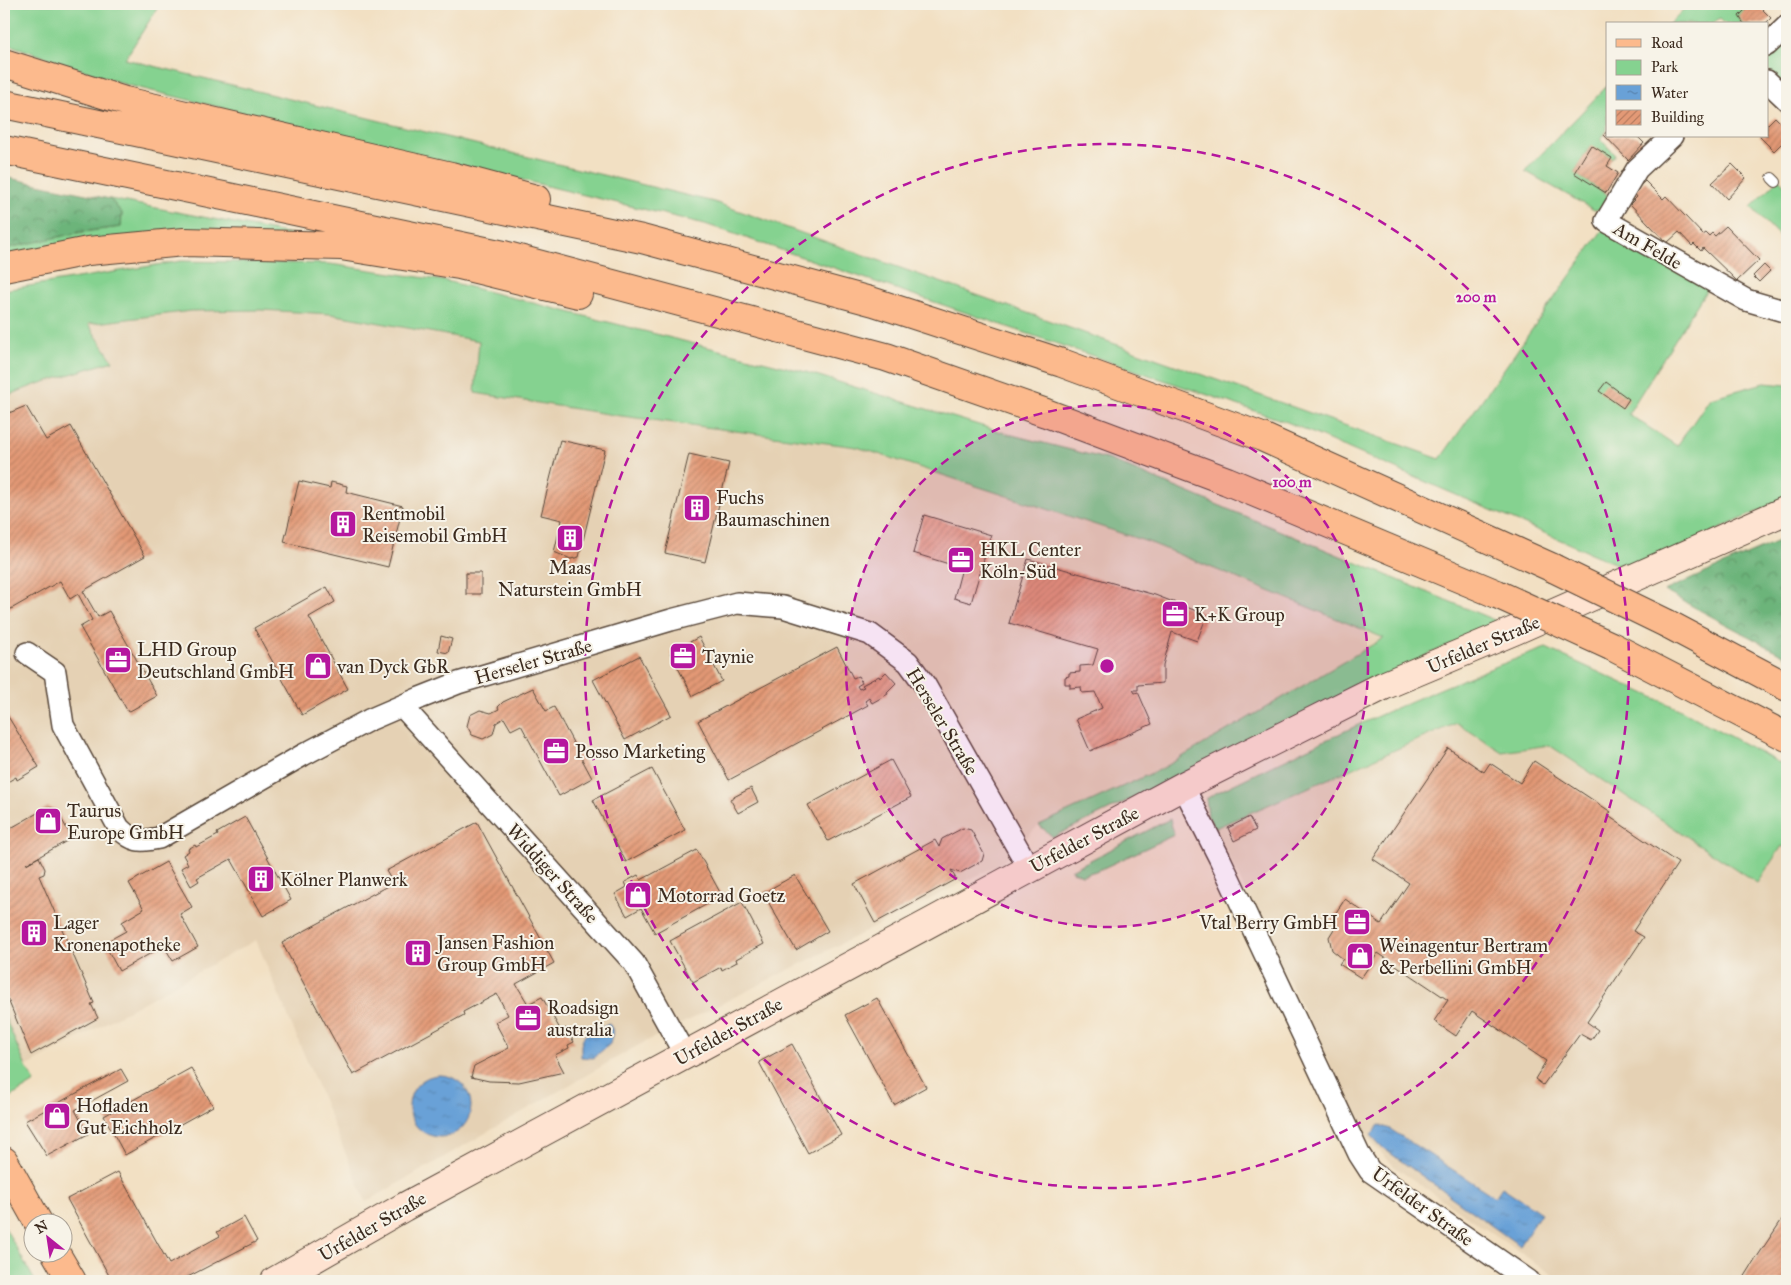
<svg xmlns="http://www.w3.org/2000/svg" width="1791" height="1285" font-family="'IM FELL Great Primer',serif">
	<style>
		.built { fill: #e5d1b4 }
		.green { fill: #85d290; stroke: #607e57 }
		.forest { fill: url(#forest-crowns); stroke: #546f4c }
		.water { fill: url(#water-ripples); stroke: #52667a }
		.building { fill: url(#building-hatch) }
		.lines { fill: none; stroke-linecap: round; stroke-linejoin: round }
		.lane-casing { stroke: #564537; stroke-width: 12 }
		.street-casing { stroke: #564537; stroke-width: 24 }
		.secondary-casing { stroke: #564537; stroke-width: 30 }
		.primary-casing { stroke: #564537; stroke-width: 30 }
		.highway-casing { stroke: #564537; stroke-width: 30 }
		.lane { stroke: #fff; stroke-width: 10 }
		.street { stroke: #fff; stroke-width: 21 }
		.secondary { stroke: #fee3d1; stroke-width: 28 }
		.primary { stroke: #fcba8d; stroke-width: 28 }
		.highway { stroke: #fcba8d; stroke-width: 28 }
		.highway-bridge-casing { stroke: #564537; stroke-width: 30; stroke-linecap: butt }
		.highway-bridge { stroke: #fcba8d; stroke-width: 28 }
		.ring { fill: none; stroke: #b5179e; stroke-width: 2.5; stroke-dasharray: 9 6 }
		.labels { text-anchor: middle; stroke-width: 4; stroke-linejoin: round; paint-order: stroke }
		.street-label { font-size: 19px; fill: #3b2a1e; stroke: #f7f3e8 }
		.poi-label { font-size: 19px; fill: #3b2a1e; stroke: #f7f3e8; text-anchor: start }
		.centre { fill: #b5179e; stroke: #f7f3e8; stroke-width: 2.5 }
		.ring-label { font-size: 15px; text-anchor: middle; font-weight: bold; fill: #b5179e; stroke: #f7f3e8; stroke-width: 4; stroke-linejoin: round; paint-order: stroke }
	</style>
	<defs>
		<pattern id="forest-crowns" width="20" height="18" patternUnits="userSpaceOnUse" patternTransform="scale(1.25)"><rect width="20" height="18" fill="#6cb47a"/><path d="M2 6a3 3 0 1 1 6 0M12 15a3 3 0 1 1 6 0" fill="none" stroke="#5a9363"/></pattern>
		<pattern id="water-ripples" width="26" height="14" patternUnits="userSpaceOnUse" patternTransform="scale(1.25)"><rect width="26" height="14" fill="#69a1d7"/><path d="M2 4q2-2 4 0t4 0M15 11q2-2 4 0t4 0" fill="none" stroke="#5883ae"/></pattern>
		<pattern id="building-hatch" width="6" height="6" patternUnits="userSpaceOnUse" patternTransform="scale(1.25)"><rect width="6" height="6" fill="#e39976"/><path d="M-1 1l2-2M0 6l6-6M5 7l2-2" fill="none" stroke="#b97d60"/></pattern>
	</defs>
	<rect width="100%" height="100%" fill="#f7f3e8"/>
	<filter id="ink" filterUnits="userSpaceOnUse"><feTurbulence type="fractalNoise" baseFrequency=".02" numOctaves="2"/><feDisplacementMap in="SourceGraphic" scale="10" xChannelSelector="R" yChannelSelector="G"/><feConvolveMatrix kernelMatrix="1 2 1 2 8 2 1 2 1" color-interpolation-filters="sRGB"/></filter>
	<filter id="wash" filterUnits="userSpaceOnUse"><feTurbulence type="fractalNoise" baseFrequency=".0096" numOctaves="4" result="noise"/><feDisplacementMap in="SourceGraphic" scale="20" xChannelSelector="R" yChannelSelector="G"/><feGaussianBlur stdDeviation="1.12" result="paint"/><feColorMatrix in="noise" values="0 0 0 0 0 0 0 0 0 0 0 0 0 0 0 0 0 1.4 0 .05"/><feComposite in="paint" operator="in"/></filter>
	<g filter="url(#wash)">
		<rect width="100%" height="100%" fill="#f2e0c3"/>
		<path class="built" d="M261 310 331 314 479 341 475 393 614 415 857 447 1151 543 1385 638 1165 767 1039 825 1002 863 637 1046 366 1202 256 940 26 1067 4 1015V397L35 385 113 361 88 324 191 311Z
			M1457 723 1502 752 1549 745 1757 882 1782 846 1787 849V1281H1562L1396 1168 1363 1134 1215 828Z"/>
		<path class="green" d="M4 4H160L125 59 714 202 1440 459 1604 228 1709 286 1628 414 1677 446 1710 398 1764 383 1787 385V498L1630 570 1287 422 705 224 127 85 4 43Z
			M1689 4H1750L1744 5 1743 11 1737 16 1743 24H1725L1719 18 1713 24H1669Z
			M1787 33V86L1786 87 1767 68V53Z
			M1607 86V131L1600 139 1615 154 1612 158 1591 145 1574 173 1609 196 1604 209 1594 210 1525 171Z
			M1779 179 1787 188V244L1751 207Z
			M110 199 301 236 4 261V249C42 237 82 232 121 227L122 213Z
			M181 261 330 264 446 281 806 372 1008 434 1110 460 1499 622 1414 661 1053 837 1039 825 1165 767 1384 638 1151 543 857 447 614 415 475 393 479 341 331 314 261 310 191 311 88 324 113 361 35 385 4 397V290Z
			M1546 648 1679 709 1787 767V849L1782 846 1757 883 1549 745 1502 752 1457 723 1215 828 1208 817 1206 799 1216 793C1324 740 1432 688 1546 648Z
			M1170 819 1174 835 1099 870 1082 875 1071 870Z
			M4 1015 26 1067 35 1082 4 1101Z
			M4 1226 35 1281H4Z"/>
		<path class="forest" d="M4 177 110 199 122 213 121 227 81 232 4 249Z
			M1787 537V657L1664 591Z"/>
		<path class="water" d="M609 1023 613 1031 610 1044 593 1058 581 1057V1045L584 1036Z
			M409 1106a31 31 0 1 1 62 0a31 31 0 1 1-62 0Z
			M1379 1125 1390 1129 1495 1197 1502 1187 1541 1213 1520 1246 1383 1148 1371 1135Z"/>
		<g id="blocks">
			<path class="building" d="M1751 4H1767L1762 9 1771 18 1765 24H1744L1739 16 1744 11V6Z
				M1775 117 1787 129V138L1774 151 1759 136H1767V125Z
				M1607 131V136H1637L1644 143 1628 160 1604 135Z
				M1591 145 1612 158 1607 166 1618 173 1606 193 1574 173Z
				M1732 164 1746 178 1727 199 1712 183Z
				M1645 181 1663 199 1666 196 1703 235 1706 233 1709 236 1712 233 1715 236 1726 226 1759 260 1737 281 1703 248 1701 251 1694 244 1692 246 1679 232 1667 243 1630 204 1637 197 1633 192Z
				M1764 265 1770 271 1759 282 1753 276Z
				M1606 382 1629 399 1623 408 1599 391Z
				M26 406 46 440 71 426 145 556 83 591 98 617 109 611 157 696 128 712 80 627 92 620 78 594 70 599 60 581 4 613V415Z
				M560 440 605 450 579 557 571 559 554 552 562 520 541 515Z
				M689 454 729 463 705 562 665 553Z
				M299 481 330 488 331 482 347 486 346 492 403 506 388 567 284 542Z
				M924 515 991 535 971 603 954 598 962 568 913 553Z
				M1028 559 1155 595 1207 615 1197 641 1172 632 1163 665V683L1138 685V690H1133L1135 693 1138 692 1152 724 1090 751 1076 719 1102 708 1095 692 1082 693 1081 687 1070 688V684H1065V677L1069 676V673L1080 672V666L1093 665 1098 649 1009 623Z
				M466 573H481V594H466Z
				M327 587 335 602 309 617 348 689 302 715 254 628Z
				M441 636 452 639 448 653 438 651Z
				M699 637 722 681 693 696 670 653Z
				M837 647 853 678 858 676 862 683 857 686 859 689 864 687 862 685 879 676 880 678 886 672 896 683 887 692 888 694 872 703 869 698 865 701 868 705 729 780 698 721Z
				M639 656 671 715 625 740 593 680Z
				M533 688 546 711 554 707 592 778 559 796 521 725 511 730 504 718 496 723 493 734 483 739 472 735 467 726 470 715 480 710 491 713 499 709 498 707 503 702Z
				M4 710 39 767 17 780 16 777 4 784Z
				M1448 748 1484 772 1490 763 1520 783 1534 761 1611 812 1607 815 1678 863 1633 931 1644 937 1587 1022 1598 1030 1591 1040 1580 1034 1543 1085 1535 1079 1546 1061 1472 1011 1456 1036 1434 1021 1448 1000 1378 953 1361 978 1339 964 1343 959 1332 950 1329 937 1337 924 1331 920 1345 899 1381 924 1409 883 1373 859Z
				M891 760 911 797 828 841 808 805Z
				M652 769 685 830 626 862 593 800Z
				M751 788 758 802 738 813 730 799Z
				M48 807 56 809 72 838 26 864 39 857 45 869 44 874 39 876 94 1003 91 1004 98 1018 31 1055 4 990V832Z
				M245 817 291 900 263 916 231 859 197 878 199 881 191 886 181 868 188 864 183 855 189 851 188 849 195 845 196 847 218 835 217 833Z
				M1249 817 1256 830 1234 841 1228 828Z
				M477 822 554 963 516 984 528 1004 542 997 561 1031 566 1028 574 1042 568 1045 569 1048 555 1055 564 1072 519 1082 489 1081 471 1077 474 1066 509 1048 495 1022 508 1015 497 994 463 1012 464 1015 353 1075 282 943 393 883 386 871Z
				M963 828 971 830 984 854 982 861 960 873 951 870 956 879 875 923 854 884 935 840 939 847 942 839Z
				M697 850 722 896 655 933 641 908 627 916 615 894 627 887 625 882 638 875 641 880Z
				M166 862 192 907 180 914 198 947 173 961 164 946 119 971 104 943 126 931 122 922 144 909 129 883Z
				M795 875 828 931 796 950 763 893Z
				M742 902 764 944 736 959 737 962 722 970 721 967 693 982 670 941Z
				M877 998 926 1087 894 1105 845 1015Z
				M792 1044 841 1135 808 1153 759 1062Z
				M191 1068 213 1106 125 1155 104 1116Z
				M121 1069 128 1081 75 1110 88 1134 47 1156 25 1121Z
				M118 1172 169 1264 220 1236 217 1232 244 1217 257 1241 180 1281H112L67 1199Z
				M1787 1212V1281H1742L1757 1257Z"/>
		</g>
	</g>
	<g filter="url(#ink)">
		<use href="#blocks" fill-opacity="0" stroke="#564537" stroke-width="1"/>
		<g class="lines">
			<g class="lane-casing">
				<path id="lane" d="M1772 178 1776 182"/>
			</g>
			<g class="street-casing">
				<path id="street" d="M1767 45 1787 26
					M1767 81 1787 100
					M1672 136 1637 169 1606 221 1746 300 1787 312
					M27 653 55 672 63 725 119 828C133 842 140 842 159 838L303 755 369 720 420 698 458 683 671 620 737 603 783 607 870 634 908 662 925 685 1029 868
					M402 706 634 963 685 1055
					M1183 786 1220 859 1359 1154 1370 1171 1529 1281"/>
			</g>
			<g class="secondary-casing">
				<path id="secondary" d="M275 1281 404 1207 1183 786 1383 686 1516 630 1787 510"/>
			</g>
			<g class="primary-casing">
				<path id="primary" d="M4 1161 38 1222
					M55 1252 72 1281"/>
			</g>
			<g class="highway-casing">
				<path id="highway" d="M4 63 125 101 451 176 536 199
					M4 104 642 239 874 302 1062 363 1262 437 1553 568
					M4 150 504 255 886 357 1046 413 1227 481 1497 594
					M4 268 88 251 184 242 341 246 459 265 578 294
					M1668 624 1787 687
					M1611 646 1787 737"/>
			</g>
			<use href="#lane" class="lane"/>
			<use href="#street" class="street"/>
			<use href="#secondary" class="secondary"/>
			<use href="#primary" class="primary"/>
			<use href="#highway" class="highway"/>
			<g class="highway-bridge-casing">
				<path id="highway-bridge" d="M1553 568 1668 624
					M1497 594 1611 646"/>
			</g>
			<use href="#highway-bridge" class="highway-bridge"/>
		</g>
	</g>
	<circle cx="1107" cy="666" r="261" fill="#b5179e" fill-opacity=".12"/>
	<g class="ring">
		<circle cx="1107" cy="666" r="261"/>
		<circle cx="1107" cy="666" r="522"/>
	</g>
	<defs>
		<g id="building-square" transform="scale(1.4375)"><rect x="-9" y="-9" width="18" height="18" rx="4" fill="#b5179e" stroke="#f7f3e8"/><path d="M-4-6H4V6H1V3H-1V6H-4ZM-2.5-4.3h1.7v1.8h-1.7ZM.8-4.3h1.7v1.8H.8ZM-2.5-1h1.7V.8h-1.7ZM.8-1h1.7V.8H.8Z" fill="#fff"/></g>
		<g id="office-square" transform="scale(1.4375)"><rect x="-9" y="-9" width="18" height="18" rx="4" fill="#b5179e" stroke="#f7f3e8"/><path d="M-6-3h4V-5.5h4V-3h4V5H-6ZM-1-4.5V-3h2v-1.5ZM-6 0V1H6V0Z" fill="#fff"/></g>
		<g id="shop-square" transform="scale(1.4375)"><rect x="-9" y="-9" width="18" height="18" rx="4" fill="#b5179e" stroke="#f7f3e8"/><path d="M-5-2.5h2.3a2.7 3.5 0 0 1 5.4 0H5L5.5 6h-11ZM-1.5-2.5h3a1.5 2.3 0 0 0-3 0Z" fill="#fff"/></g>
	</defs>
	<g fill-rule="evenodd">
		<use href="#building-square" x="697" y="508"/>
		<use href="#building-square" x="343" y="524"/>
		<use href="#building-square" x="570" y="538"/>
		<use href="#office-square" x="961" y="560"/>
		<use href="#office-square" x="1175" y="614"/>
		<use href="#office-square" x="683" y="656"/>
		<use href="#office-square" x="118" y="660"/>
		<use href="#shop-square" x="318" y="666"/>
		<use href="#office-square" x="556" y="751"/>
		<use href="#shop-square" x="48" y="821"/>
		<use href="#building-square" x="261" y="879"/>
		<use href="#shop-square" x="638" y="895"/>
		<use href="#office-square" x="1357" y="922"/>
		<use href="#building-square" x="34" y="933"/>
		<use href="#building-square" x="418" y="953"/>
		<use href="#shop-square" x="1360" y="956"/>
		<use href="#office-square" x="528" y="1018"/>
		<use href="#shop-square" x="57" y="1116"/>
	</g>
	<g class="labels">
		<g class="street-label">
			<text transform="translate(1648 245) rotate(30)" y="7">Am Felde</text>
			<text transform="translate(1483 644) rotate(-23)" y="7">Urfelder Straße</text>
			<text transform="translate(533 661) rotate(-16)" y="7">Herseler Straße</text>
			<text transform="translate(943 721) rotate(59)" y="7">Herseler Straße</text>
			<text transform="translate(1084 839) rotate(-28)" y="7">Urfelder Straße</text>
			<text transform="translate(553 873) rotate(48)" y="7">Widdiger Straße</text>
			<text transform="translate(728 1031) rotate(-29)" y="7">Urfelder Straße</text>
			<text transform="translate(1423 1206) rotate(36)" y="7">Urfelder Straße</text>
			<text transform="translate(372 1226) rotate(-30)" y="7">Urfelder Straße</text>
		</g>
		<g class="poi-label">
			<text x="716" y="504">Fuchs<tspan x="716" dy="22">Baumaschinen</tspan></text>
			<text x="362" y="520">Rentmobil<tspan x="362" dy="22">Reisemobil GmbH</tspan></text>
			<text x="980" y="556">HKL Center<tspan x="980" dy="22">Köln-Süd</tspan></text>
			<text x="570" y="574" text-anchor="middle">Maas<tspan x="570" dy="22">Naturstein GmbH</tspan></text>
			<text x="1194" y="621">K+K Group</text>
			<text x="137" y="656">LHD Group<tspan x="137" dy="22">Deutschland GmbH</tspan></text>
			<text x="702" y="663">Taynie</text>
			<text x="337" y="673">van Dyck GbR</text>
			<text x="575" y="758">Posso Marketing</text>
			<text x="67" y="817">Taurus<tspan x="67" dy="22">Europe GmbH</tspan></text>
			<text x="280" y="886">Kölner Planwerk</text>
			<text x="657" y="902">Motorrad Goetz</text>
			<text x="53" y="929">Lager<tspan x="53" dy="22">Kronenapotheke</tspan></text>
			<text x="1338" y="929" text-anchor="end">Vtal Berry GmbH</text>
			<text x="437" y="949">Jansen Fashion<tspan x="437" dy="22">Group GmbH</tspan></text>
			<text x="1379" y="952">Weinagentur Bertram<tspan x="1379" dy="22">&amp; Perbellini GmbH</tspan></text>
			<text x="547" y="1014">Roadsign<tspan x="547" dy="22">australia</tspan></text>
			<text x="76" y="1112">Hofladen<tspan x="76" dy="22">Gut Eichholz</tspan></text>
		</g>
	</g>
	<circle cx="1107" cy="666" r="8" class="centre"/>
	<g class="ring-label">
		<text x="1476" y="302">200 m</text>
		<text x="1292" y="487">100 m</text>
	</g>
	<rect width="1791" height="1285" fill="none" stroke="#f7f3e8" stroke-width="20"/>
	<rect x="1606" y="22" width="162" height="115" fill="#f7f3e8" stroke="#aca397"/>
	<rect x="1616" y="39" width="25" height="8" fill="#fcba8d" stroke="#aca397"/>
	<text x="1651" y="48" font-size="15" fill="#3b2a1e">Road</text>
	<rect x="1616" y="60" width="25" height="15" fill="#85d290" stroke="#aca397"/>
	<text x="1651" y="72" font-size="15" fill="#3b2a1e">Park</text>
	<rect x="1616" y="85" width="25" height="15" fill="url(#water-ripples)" stroke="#aca397"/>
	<text x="1651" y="98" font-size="15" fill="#3b2a1e">Water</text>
	<rect x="1616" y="110" width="25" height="15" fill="url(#building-hatch)" stroke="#aca397"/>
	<text x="1651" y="122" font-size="15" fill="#3b2a1e">Building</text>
	<g transform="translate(48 1238) rotate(330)"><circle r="24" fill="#f7f3e8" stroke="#aca397"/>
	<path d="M0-4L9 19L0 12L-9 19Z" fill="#b5179e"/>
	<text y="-8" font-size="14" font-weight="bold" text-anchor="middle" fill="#3b2a1e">N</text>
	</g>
</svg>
